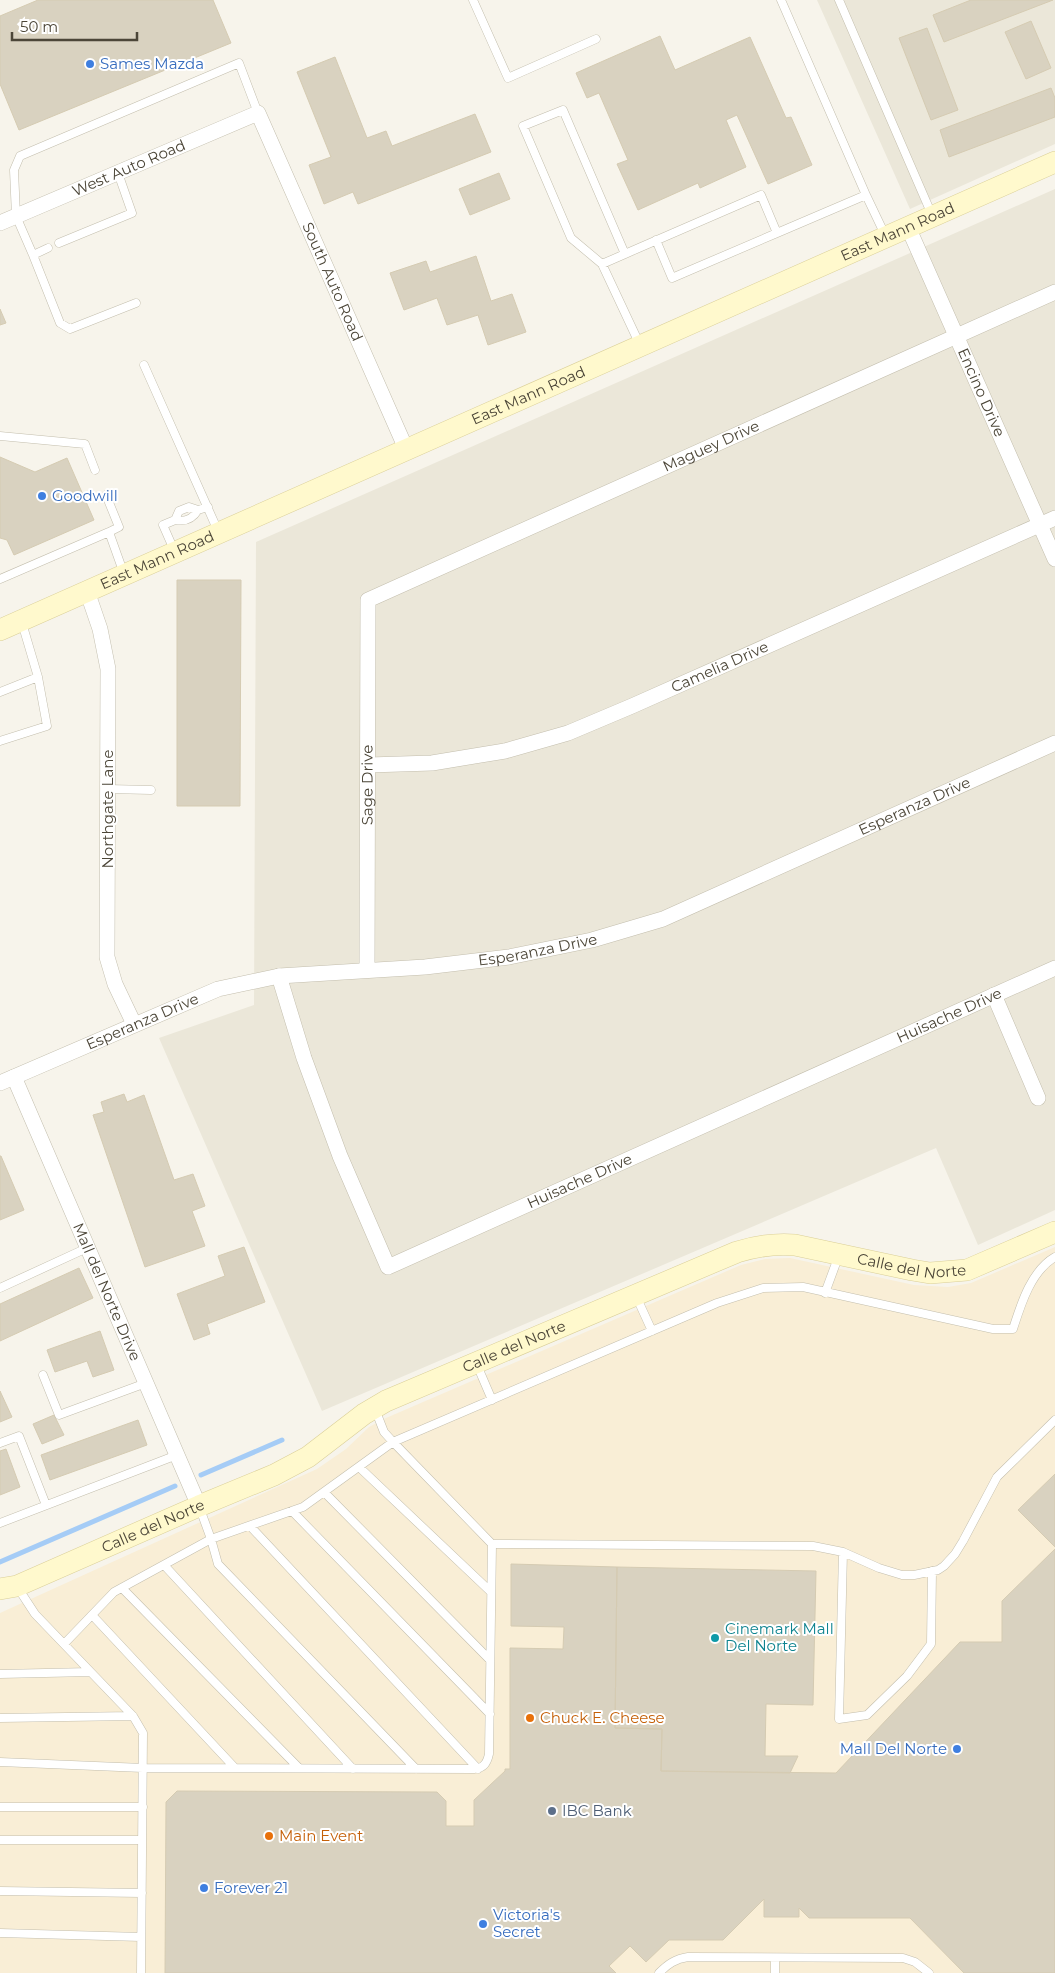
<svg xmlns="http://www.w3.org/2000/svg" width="1055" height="1973" font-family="Montserrat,sans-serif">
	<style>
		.residential { fill: #ebe7d9 }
		.commercial { fill: #f9eed6 }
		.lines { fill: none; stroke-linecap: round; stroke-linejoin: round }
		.stream { stroke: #a5ccf6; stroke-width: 5 }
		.building { fill: #d9d2c0; stroke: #d5cbb2 }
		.lane-casing { stroke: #c3bead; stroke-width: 9 }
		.street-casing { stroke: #c3bead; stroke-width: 16 }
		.secondary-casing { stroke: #dacf98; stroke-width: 22 }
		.lane { stroke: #fff; stroke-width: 8 }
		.street { stroke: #fff; stroke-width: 15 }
		.secondary { stroke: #fff9cd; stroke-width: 21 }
		.shop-dot { fill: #3f7fe0; stroke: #fff; stroke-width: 2 }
		.culture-dot { fill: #0f9aa8; stroke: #fff; stroke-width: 2 }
		.food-dot { fill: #e8710a; stroke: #fff; stroke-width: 2 }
		.service-dot { fill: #5c6f8a; stroke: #fff; stroke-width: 2 }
		.labels { text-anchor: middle; stroke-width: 4; stroke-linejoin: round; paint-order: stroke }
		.shop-label { font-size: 15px; fill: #366cbe; stroke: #fff; text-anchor: start }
		.street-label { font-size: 15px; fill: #4c4638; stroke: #fff }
		.culture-label { font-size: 15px; fill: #0d838f; stroke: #fff; text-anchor: start }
		.food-label { font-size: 15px; fill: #c56008; stroke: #fff; text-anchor: start }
		.service-label { font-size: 15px; fill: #4e5e75; stroke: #fff; text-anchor: start }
	</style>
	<rect width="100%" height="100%" fill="#f7f4eb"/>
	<path class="residential" d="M817 0H1055V144L910 209Z
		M1055 189V1210L978 1245 936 1148 322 1411 159 1038 254 1005 256 542Z"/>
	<path class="commercial" d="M1055 1247V1973H0V1613L317 1469 346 1449 369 1427 386 1418 741 1265 765 1259 790 1258 914 1285 948 1287 971 1283Z"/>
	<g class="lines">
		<path class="stream" d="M201 1475 282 1440
			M0 1562 175 1486"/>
	</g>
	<path class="building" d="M38 0H213L231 43 19 130 0 84V16Z
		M971 0H1053L944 42 933 15Z
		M1031 21 1051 68 1026 79 1005 32Z
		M927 28 958 110 931 120 899 38Z
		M660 36 675 70 750 37 786 118 791 117 812 165 768 184 737 115 726 120 746 167 700 188 698 183 638 210 617 164 628 160 599 93 587 98 576 73Z
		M335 57 367 138 386 131 392 146 475 114 491 152 358 204 353 192 324 204 309 165 331 157 297 72Z
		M1051 88 1055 98V117L949 157 940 130Z
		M499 173 510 199 470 215 459 189Z
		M476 256 491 301 512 294 526 332 488 345 478 315 447 325 437 298 404 310 390 273 426 261 430 272Z
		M0 309 6 323 0 325Z
		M0 457 35 472 67 458 94 520 14 555 7 540 0 538Z
		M177 580H241L240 806H177Z
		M124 1094 127 1102 144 1095 174 1180 193 1174 205 1206 192 1211 205 1246 145 1267 93 1115 104 1112 101 1102Z
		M0 1156H1L24 1210 0 1220Z
		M244 1247 265 1302 207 1324 210 1334 194 1340 177 1294 225 1276 218 1256Z
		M79 1268 93 1298 0 1341V1304Z
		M100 1331 114 1370 93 1377 87 1361 55 1372 47 1350Z
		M0 1391 12 1417 0 1422Z
		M54 1415 64 1435 42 1444 33 1424Z
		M138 1420 147 1445 50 1480 41 1455Z
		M6 1449 20 1487 0 1495V1451Z
		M1055 1474V1547L1018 1510Z
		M1055 1549V1973H964L910 1918H809L799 1908V1917H764V1899L723 1940H669L646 1962 630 1946 609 1966 616 1973H165L166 1802 177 1791 437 1792 446 1801V1826H474V1800L505 1771V1769H510V1648L563 1649 564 1627 511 1626V1564L617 1567 615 1728 662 1729 661 1771 836 1773 960 1642H1002V1601Z
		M617 1567 816 1571 813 1705 766 1704 765 1756H798L790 1773 661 1771 662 1729 615 1728Z"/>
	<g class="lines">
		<g class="lane-casing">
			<path id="lane" d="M473 0 508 78 596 39
				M781 0 866 195
				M839 0 932 215
				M656 240 672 278 777 233
				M59 243 132 213 118 173
				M48 248 33 255 16 216 14 170 20 156 239 63 258 113
				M625 254 761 195 777 233 866 195 886 237
				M33 255 60 323 70 329 136 303
				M602 264 625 254 563 110 523 126 571 238 602 264 640 345
				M144 365 218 531
				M0 436 85 444 95 470
				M106 495 119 527 109 532
				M198 510C192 520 185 522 175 520L179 511 189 507 198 510 208 507
				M174 550 163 525 175 520
				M0 579 109 532 124 574
				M0 692 38 677
				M0 741 47 726 38 677 22 623
				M108 789 151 790
				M0 1288 87 1248
				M825 1293 839 1255
				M636 1296 652 1331
				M477 1365 492 1400
				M43 1375 59 1415 146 1383
				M0 1443 19 1436 46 1505
				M359 1467 491 1592
				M324 1492 490 1660
				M292 1511 490 1714
				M0 1523 177 1455
				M250 1526 478 1769
				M492 1544 813 1546 843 1552 879 1568 902 1575H914L938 1570 944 1566 955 1554 963 1541 997 1477 1055 1420
				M843 1552 839 1719 867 1715 907 1676 931 1644 932 1571
				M164 1565 353 1769
				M18 1588 35 1614 133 1716 143 1733 141 1973
				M122 1588 299 1768
				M92 1615 235 1768
				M64 1644 114 1592 211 1539 199 1506
				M0 1674 90 1672
				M0 1718 133 1716
				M0 1762 143 1768 474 1769C484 1768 487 1763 489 1754L492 1544 393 1442 384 1432 375 1409
				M416 1769 218 1564 211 1539 303 1507 393 1442 717 1303 763 1288 803 1287 993 1329H1013C1021 1304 1031 1271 1055 1257
				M0 1807H143
				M0 1840H142
				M0 1891 142 1893
				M0 1933 141 1937
				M659 1973C668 1964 675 1959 688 1957L903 1958 915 1962 929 1973
				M775 1973V1958"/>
		</g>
		<g class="street-casing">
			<g id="street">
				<path id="s1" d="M0 223 258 113 407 451"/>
				<path id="s2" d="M908 227 1055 559"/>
				<path d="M87 591 100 629 108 669 107 957 115 984 134 1024"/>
				<path id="s3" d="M369 765 432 763 505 751 568 733 632 706 1055 518"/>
				<path id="s4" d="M367 970 368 600 1055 292"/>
				<path id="s5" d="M279 976 304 1058 340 1156 388 1267 1055 968"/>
				<path d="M994 995 1038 1098"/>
				<path id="s6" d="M14 1077 199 1506"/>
				<path id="s7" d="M0 1083 218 989 279 976 425 967 509 957 592 940 663 919 1055 743"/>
			</g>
		</g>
		<g class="secondary-casing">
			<g id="secondary">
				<path id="s8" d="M0 630 1055 162"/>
				<path id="s9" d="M0 1589 17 1586 199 1506 274 1475 308 1457 364 1414 386 1401 737 1252C757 1246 774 1243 795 1245L912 1270 930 1273 967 1270 1055 1232"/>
			</g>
		</g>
		<use href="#lane" class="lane"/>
		<use href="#street" class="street"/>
		<use href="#secondary" class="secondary"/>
	</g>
	<g class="shop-dot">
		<circle cx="90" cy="64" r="5"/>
		<circle cx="42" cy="496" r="5"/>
		<circle cx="957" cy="1749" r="5"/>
		<circle cx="204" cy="1888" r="5"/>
		<circle cx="483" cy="1924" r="5"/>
	</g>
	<circle class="culture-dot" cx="715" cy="1638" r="5"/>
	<g class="food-dot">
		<circle cx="530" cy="1718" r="5"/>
		<circle cx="269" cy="1836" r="5"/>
	</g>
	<circle class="service-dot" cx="552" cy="1811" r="5"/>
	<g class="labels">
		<g class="shop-label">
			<text x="100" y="69">Sames Mazda</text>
			<text x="52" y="501">Goodwill</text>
			<text x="947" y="1754" text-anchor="end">Mall Del Norte</text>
			<text x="214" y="1893">Forever 21</text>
			<text x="493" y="1920">Victoria's<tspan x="493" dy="17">Secret</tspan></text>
		</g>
		<g class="street-label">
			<text dy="5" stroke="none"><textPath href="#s1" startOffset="140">West Auto Road</textPath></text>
			<text dy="5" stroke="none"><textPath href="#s8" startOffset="982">East Mann Road</textPath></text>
			<text dy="5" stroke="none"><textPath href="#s1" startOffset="465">South Auto Road</textPath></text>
			<text dy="5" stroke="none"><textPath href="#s2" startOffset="181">Encino Drive</textPath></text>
			<text dy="5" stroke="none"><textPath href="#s8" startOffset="578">East Mann Road</textPath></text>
			<text dy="5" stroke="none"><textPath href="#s4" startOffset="746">Maguey Drive</textPath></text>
			<text dy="5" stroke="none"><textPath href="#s8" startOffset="172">East Mann Road</textPath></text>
			<text dy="5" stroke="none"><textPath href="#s3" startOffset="368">Camelia Drive</textPath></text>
			<text dy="5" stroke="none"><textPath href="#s4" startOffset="185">Sage Drive</textPath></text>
			<text dy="5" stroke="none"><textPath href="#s7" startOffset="965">Esperanza Drive</textPath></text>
			<text transform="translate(108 809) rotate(-90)" y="5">Northgate Lane</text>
			<text dy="5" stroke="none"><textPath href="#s7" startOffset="560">Esperanza Drive</textPath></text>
			<text dy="5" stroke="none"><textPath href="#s5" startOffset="926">Huisache Drive</textPath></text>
			<text dy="5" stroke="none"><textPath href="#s7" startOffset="155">Esperanza Drive</textPath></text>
			<text dy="5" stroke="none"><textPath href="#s5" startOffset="521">Huisache Drive</textPath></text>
			<text dy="5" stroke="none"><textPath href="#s9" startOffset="991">Calle del Norte</textPath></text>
			<text dy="5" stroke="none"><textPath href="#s6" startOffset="234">Mall del Norte Drive</textPath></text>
			<text dy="5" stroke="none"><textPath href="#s9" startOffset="571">Calle del Norte</textPath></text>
			<text dy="5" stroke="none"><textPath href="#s9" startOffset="166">Calle del Norte</textPath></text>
		</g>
		<g class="culture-label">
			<text x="725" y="1634">Cinemark Mall<tspan x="725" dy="17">Del Norte</tspan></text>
		</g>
		<g class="food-label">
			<text x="540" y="1723">Chuck E. Cheese</text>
			<text x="279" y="1841">Main Event</text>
		</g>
		<g class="service-label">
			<text x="562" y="1816">IBC Bank</text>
		</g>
	</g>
	<path d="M12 32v8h125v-8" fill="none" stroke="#4c4638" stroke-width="2.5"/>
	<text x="20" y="32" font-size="15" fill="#4c4638" stroke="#ffffff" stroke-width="4" paint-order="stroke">50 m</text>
</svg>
